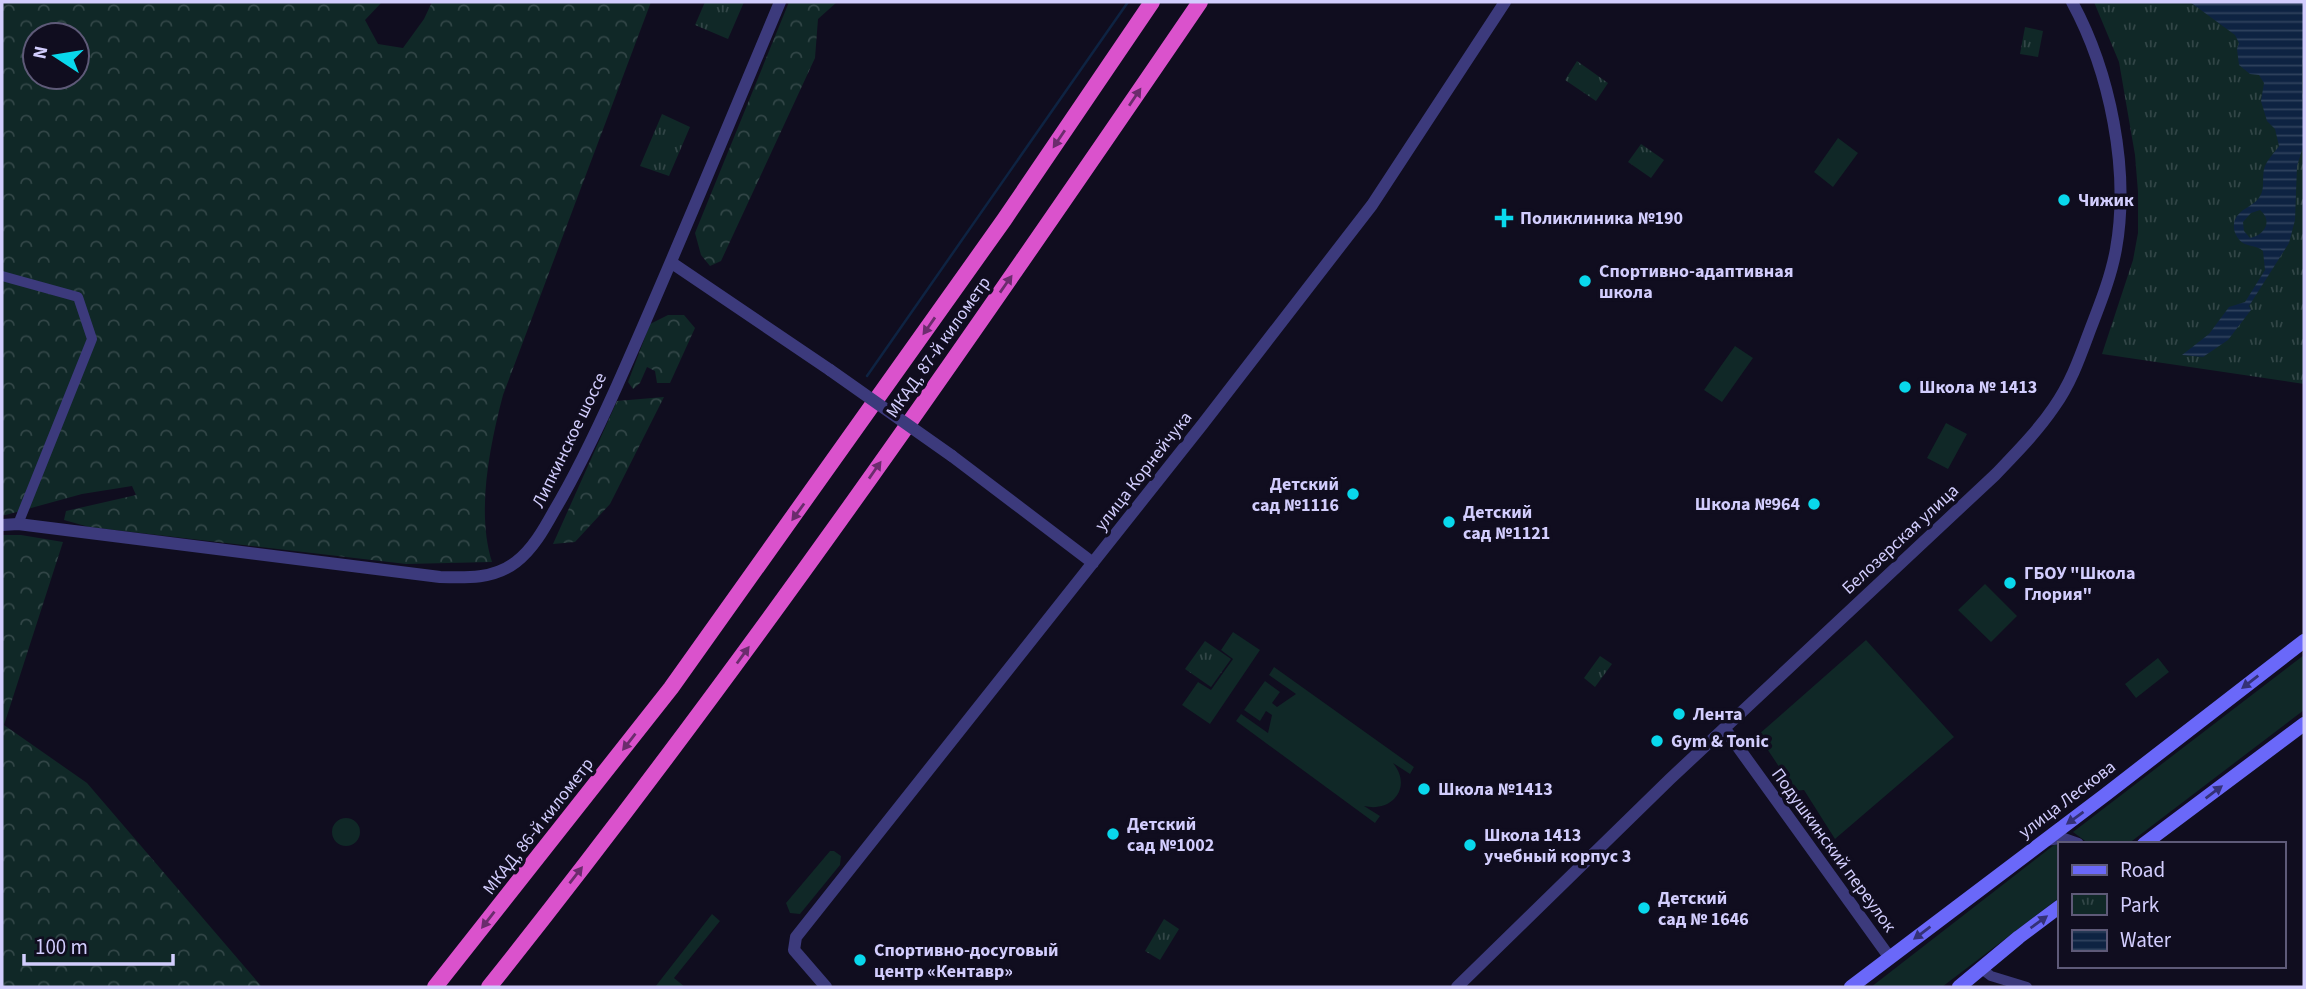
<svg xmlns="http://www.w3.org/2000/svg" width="2306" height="989" font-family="'Source Sans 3',sans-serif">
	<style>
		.grass { fill: #102827 }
		.forest { fill: url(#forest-crowns); fill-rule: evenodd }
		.park { fill: url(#park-tufts) }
		.water { fill: url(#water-rules); fill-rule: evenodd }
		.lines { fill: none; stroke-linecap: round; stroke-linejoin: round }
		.stream { stroke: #0e2342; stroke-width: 2.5 }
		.minor { stroke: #3c3a7c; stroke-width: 10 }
		.tertiary { stroke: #3c3a7c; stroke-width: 12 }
		.secondary { stroke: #6a68f9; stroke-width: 14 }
		.trunk { stroke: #da52cc; stroke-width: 16 }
		.tertiary-bridge { stroke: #3c3a7c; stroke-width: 12 }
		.oneway { fill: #6b2c6d }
		.oneway2 { fill: #343176 }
		.poi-dot { fill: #09d8ec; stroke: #100d1f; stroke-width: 2.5 }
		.labels { text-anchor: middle; stroke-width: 7; stroke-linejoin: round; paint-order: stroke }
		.poi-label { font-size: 18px; font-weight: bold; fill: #d2cdfd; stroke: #100d1f; text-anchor: start }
		.street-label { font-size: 18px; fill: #d2cdfd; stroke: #100d1f }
	</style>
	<defs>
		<pattern id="forest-crowns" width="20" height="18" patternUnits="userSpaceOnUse" patternTransform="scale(1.75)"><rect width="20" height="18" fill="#102827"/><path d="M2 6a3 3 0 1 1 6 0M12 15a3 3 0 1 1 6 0" fill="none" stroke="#324647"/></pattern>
		<pattern id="park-tufts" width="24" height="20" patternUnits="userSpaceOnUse" patternTransform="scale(1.75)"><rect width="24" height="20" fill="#102827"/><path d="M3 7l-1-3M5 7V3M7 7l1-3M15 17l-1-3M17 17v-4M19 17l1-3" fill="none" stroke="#324647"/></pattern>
		<pattern id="water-rules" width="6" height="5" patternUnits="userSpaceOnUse" patternTransform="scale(1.75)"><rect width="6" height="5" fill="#0e2342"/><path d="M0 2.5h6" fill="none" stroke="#30425e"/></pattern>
	</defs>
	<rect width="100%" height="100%" fill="#100d1f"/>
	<path class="grass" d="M1838 138 1858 153 1833 187 1814 172Z
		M1735 346 1753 358 1722 402 1704 390Z
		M1946 423 1967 434 1948 469 1927 458Z
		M1985 584 2017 616 1991 642 1958 610Z
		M1233 632 1260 650 1210 724 1182 705 1198 682 1211 690 1233 659 1221 650Z
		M1866 640 1954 737 1835 839 1804 790 1795 791 1758 735Z
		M2304 655V710L2128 844H2089L2073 832Z
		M2158 658 2169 672 2136 698 2125 684Z
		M1274 667 1414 767 1410 774 1393 763C1413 787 1392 813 1364 806L1380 816 1375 823 1236 721 1241 714 1268 733 1272 715 1266 711 1260 721 1244 710 1265 681 1280 692 1272 703 1277 707 1296 694 1269 675Z
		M332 832a14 14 0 1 1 28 0a14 14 0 1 1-28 0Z
		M2054 845H2059V898L1942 987H1871Z
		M830 851H834L841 856 840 865 800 914 790 913 786 903Z
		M712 914 720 921 674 978 685 987H655Z"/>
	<path class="forest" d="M2 2H382L365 20 378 44 403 48 424 19 432 2H651L503 395C490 445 476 512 492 562L406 564 89 527 64 520 66 511 136 495 132 486 82 494 2 516ZM35 35H77V77H35Z
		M789 2H837L818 19 815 58 721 261 710 266 701 255 695 233Z
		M668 315H684L695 328 670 383H657L655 371 647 367 640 383 633 389 628 382 650 324Z
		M664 397 610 504 575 542 553 544 617 401Z
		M2 535H21L63 542 4 725 87 783 262 987H2Z"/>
	<path class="park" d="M705 2H744L728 39 695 25Z
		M2094 2H2304V384L2102 354 2133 260 2138 233V192L2135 155 2119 62Z
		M2025 27 2043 31 2038 57 2020 54Z
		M1577 61 1608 83 1596 101 1565 80Z
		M662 114 690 127 669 176 640 166Z
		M1641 144 1664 160 1651 178 1628 162Z
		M1205 641 1231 659 1211 687 1185 669Z
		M1600 656 1612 664 1595 687 1584 678Z
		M1164 919 1179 929 1160 960 1145 951Z"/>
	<path class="water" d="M2190 2H2304L2302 84 2304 144 2297 166 2295 220 2289 243 2249 306 2251 310 2228 340 2203 357 2182 355 2209 334 2229 307 2245 302 2265 270 2263 251C2256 245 2250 247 2243 243 2238 240 2235 234 2234 229 2232 209 2253 209 2260 196 2265 189 2262 178 2264 169 2266 161 2274 153 2279 146L2275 129 2267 121 2261 101 2264 83 2259 75 2250 74 2239 65 2237 49 2239 43 2235 35ZM2260 210C2273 221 2265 235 2250 238L2244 231 2243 222 2251 213Z"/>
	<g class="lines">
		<path class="stream" d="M867 376 1128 2"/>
		<path class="minor" d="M2 276 78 297 92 339 18 524
			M1983 970 1991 976 2027 987"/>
		<path class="tertiary" d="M672 263 830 370
			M952 456 1093 563
			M2 525 18 524 440 577C467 578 494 579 516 562 533 549 544 529 554 511 578 471 597 430 616 388 673 260 726 131 780 2
			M1725 729 1890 958
			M2045 840 2061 838 2078 844
			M826 987 794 950 796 937 1202 425 1372 205 1505 2
			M1457 987 1670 779 1995 475C2016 453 2037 432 2054 407 2071 383 2080 357 2090 330 2100 304 2111 277 2116 249 2130 170 2110 72 2072 2"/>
		<path class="secondary" d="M2144 844 2304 724
			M1851 987 2105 795 2304 641
			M1959 987 2019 937 2059 907"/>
		<path class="trunk" d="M435 987 671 688 1004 220 1152 2
			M489 987C742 670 972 336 1200 2"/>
		<path class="tertiary-bridge" d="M830 370 952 456"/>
	</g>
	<defs><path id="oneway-solid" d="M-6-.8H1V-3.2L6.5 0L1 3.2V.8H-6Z" transform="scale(1.75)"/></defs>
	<g class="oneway">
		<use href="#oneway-solid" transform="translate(1135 97) rotate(-56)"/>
		<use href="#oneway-solid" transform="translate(1059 139) rotate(124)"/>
		<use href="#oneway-solid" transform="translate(1006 284) rotate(-55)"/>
		<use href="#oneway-solid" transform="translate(929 326) rotate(125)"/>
		<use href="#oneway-solid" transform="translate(875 470) rotate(-55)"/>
		<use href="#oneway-solid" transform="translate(798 512) rotate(126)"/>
		<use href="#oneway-solid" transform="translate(743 655) rotate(-54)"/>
		<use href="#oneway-solid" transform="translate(629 742) rotate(128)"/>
		<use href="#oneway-solid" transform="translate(576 875) rotate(-52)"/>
		<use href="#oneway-solid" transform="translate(488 920) rotate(128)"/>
	</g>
	<g class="oneway2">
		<use href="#oneway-solid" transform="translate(2250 682) rotate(142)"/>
		<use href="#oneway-solid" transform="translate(2214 792) rotate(-37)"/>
		<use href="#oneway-solid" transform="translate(2075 818) rotate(144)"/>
		<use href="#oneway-solid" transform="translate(2039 922) rotate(-36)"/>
		<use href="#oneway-solid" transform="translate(1922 933) rotate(143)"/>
	</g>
	<g class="poi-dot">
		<circle cx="2064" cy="200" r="7"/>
		<path d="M1500.5 207.5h7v7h7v7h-7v7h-7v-7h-7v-7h7z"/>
		<circle cx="1585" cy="281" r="7"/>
		<circle cx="1905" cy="387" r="7"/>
		<circle cx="1353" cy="494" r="7"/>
		<circle cx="1814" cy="504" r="7"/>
		<circle cx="1449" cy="522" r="7"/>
		<circle cx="2010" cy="583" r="7"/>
		<circle cx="1679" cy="714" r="7"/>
		<circle cx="1657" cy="741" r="7"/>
		<circle cx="1424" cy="789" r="7"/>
		<circle cx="1113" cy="834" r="7"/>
		<circle cx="1470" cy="845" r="7"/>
		<circle cx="1644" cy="908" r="7"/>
		<circle cx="860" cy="960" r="7"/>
	</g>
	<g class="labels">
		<g class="poi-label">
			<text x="2078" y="206">Чижик</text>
			<text x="1520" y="224">Поликлиника №190</text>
			<text x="1599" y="277">Спортивно-адаптивная<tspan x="1599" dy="21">школа</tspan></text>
			<text x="1919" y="393">Школа № 1413</text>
			<text x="1339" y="490" text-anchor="end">Детский<tspan x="1339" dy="21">сад №1116</tspan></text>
			<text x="1800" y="510" text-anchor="end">Школа №964</text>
			<text x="1463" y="518">Детский<tspan x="1463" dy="21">сад №1121</tspan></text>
			<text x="2024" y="579">ГБОУ "Школа<tspan x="2024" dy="21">Глория"</tspan></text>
			<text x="1693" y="720">Лента</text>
			<text x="1671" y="747">Gym &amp; Tonic</text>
			<text x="1438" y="795">Школа №1413</text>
			<text x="1127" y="830">Детский<tspan x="1127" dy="21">сад №1002</tspan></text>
			<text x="1484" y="841">Школа 1413<tspan x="1484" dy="21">учебный корпус 3</tspan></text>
			<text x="1658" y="904">Детский<tspan x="1658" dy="21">сад № 1646</tspan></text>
			<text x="874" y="956">Спортивно-досуговый<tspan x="874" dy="21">центр «Кентавр»</tspan></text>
		</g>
		<g class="street-label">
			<text transform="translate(938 347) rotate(-55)" y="6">МКАД, 87-й километр</text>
			<text transform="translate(569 440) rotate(-64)" y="6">Липкинское шоссе</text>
			<text transform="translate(1143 471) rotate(-52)" y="6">улица Корнейчука</text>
			<text transform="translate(1900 539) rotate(-43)" y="6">Белозерская улица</text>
			<text transform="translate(2067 799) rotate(-37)" y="6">улица Лескова</text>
			<text transform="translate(538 826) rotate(-52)" y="6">МКАД, 86-й километр</text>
			<text transform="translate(1834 850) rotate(54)" y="6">Подушкинский переулок</text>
		</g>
	</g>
	<rect width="2306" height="989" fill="none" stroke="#d2cdfd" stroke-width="7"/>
	<rect x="2058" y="842" width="228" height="126" fill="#100d1f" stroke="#5e5a78" stroke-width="2"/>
	<rect x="2072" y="865" width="35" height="10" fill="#6a68f9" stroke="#5e5a78" stroke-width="2"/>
	<text x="2120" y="877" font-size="21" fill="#d2cdfd">Road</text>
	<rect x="2072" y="894" width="35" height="21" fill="url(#park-tufts)" stroke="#5e5a78" stroke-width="2"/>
	<text x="2120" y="912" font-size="21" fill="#d2cdfd">Park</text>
	<rect x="2072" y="930" width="35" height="21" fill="url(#water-rules)" stroke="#5e5a78" stroke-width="2"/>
	<text x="2120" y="947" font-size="21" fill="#d2cdfd">Water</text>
	<g transform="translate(56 56) rotate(282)"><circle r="33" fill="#100d1f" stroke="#5e5a78" stroke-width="2"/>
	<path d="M0-5L12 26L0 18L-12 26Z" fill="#09d8ec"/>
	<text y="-10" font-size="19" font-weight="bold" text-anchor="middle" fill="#d2cdfd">N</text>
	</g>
	<path d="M24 954v10h149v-10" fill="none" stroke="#d2cdfd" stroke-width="3.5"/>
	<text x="35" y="954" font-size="21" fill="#d2cdfd" stroke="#100d1f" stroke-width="5" paint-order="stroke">100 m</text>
</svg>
